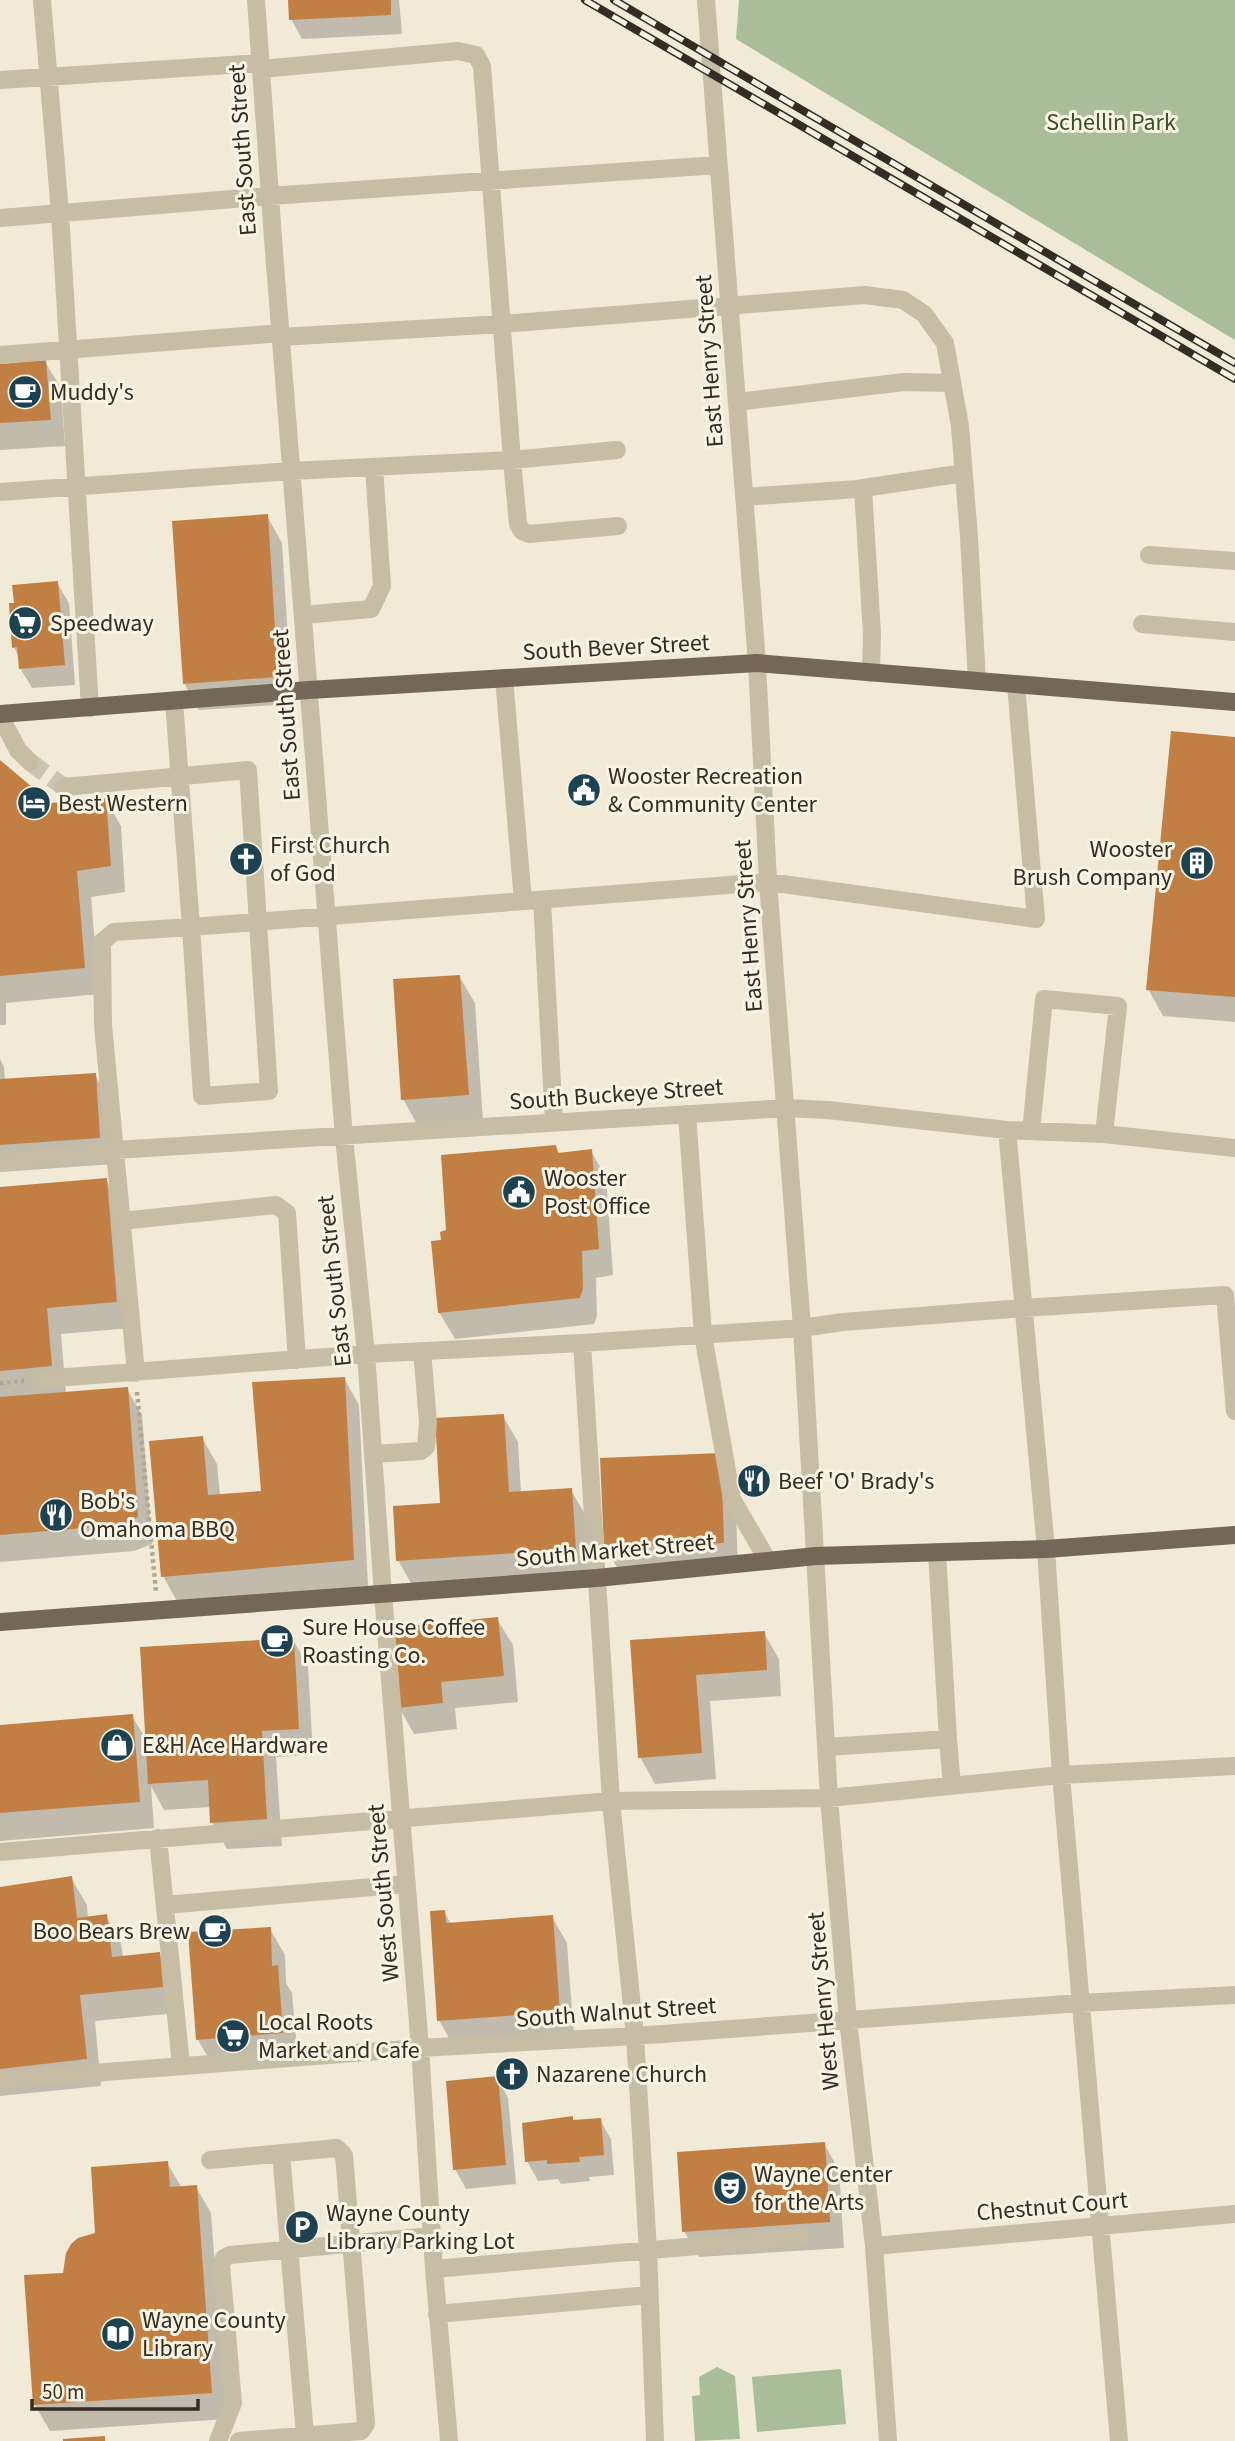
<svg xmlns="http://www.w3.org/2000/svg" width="1235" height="2441" font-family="'Source Sans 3',sans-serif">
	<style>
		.green { fill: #a9be98 }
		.shadow { fill: #0003 }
		.building { fill: #c27f43 }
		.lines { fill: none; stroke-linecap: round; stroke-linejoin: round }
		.minor-tunnel { stroke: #cac4b3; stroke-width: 18; stroke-dasharray: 18 9; stroke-linecap: butt }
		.path { stroke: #b3a68f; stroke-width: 4.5; stroke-dasharray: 3.5 3.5; stroke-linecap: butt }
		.minor { stroke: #c7bca4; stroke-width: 18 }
		.major { stroke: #746757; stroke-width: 18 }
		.rail-casing { stroke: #332d25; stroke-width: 8 }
		.rail { stroke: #f8f3e3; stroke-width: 5; stroke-dasharray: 16; stroke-linecap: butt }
		.labels { text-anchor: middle; stroke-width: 6; stroke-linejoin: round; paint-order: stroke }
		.park-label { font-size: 24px; fill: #39502a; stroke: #f8f3e3 }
		.street-label { font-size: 24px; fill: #332d25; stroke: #f8f3e3 }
		.poi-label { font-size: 24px; fill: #332d25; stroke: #f8f3e3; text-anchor: start }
	</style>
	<rect width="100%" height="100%" fill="#f0ead7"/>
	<path class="green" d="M739 0H1235V340L736 39Z
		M717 2367 735 2376 740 2439 695 2441 692 2396 700 2395 699 2377Z
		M841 2369 846 2424 757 2432 752 2377Z"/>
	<path class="shadow" d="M290 0H399L402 34 302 39 291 19Z
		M45 362 61 388 65 446 0 450V365Z
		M267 516 282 543 292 704 199 710 184 683Z
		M57 583 69 603 75 685 32 688 20 668 19 657 14 647Z
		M1235 739V1022L1163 1016 1148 989Z
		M0 763 50 804 106 800 121 826 125 892 91 897 99 994 6 1003V1025H0Z
		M459 976 475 1003 483 1121 418 1126 403 1099Z
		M0 1059 4 1067 5 1081 95 1075 110 1101 114 1164 0 1172Z
		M555 1147 560 1154 591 1151 606 1177 613 1275 596 1278 597 1316 594 1324 455 1339 439 1312 443 1242 448 1231Z
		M106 1180 121 1207 131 1328 61 1334 66 1394 127 1389 142 1415 152 1544 134 1551 0 1562V1189Z
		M344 1378 359 1405 368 1586 178 1603 163 1576 202 1438 217 1464 220 1496 263 1493Z
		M503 1416 518 1442 521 1493 571 1490 586 1516 590 1576 413 1587 398 1560 442 1505Z
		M735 1481 738 1569 621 1574 605 1547Z
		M497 1619 513 1645 518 1702 455 1708 457 1729 414 1734 399 1707Z
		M764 1633 779 1659 781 1696 710 1701 716 1779 655 1784 640 1757 632 1642Z
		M293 1640 308 1666 313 1755 276 1757 282 1846 227 1849 212 1822 211 1807 164 1810 151 1786 154 1828 0 1841V1726L132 1716 147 1741Z
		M71 1878 87 1905 88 1918 106 1916 121 1943 123 1957 159 1954 174 1980 177 2013 95 2021 101 2086 0 2096V1888Z
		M444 1912 451 1924 552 1917 567 1943 574 2038 454 2047 439 2020Z
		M270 1929 285 1955 286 1983 292 1993 298 2059 213 2066 198 2040Z
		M497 2078 508 2098 516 2184 466 2189 455 2169Z
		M572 2118 574 2122 600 2120 611 2139 614 2175 589 2177 590 2181 561 2184 558 2179 538 2181 527 2161Z
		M824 2144 839 2170 844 2248 699 2257 684 2231Z
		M167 2163 182 2188 196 2187 211 2213 226 2419 50 2431 35 2405 65 2274 97 2234Z"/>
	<path class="building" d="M288 0H391V15L289 20Z
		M46 360 51 420 0 423V364Z
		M268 514 278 677 183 684 172 521Z
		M58 581 65 665 19 669 17 647 12 648 9 603H14L12 585Z
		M1171 731 1235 737V997L1146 990Z
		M0 760 51 803 106 798 111 866 77 871 85 968 0 976Z
		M460 975 469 1095 401 1100 393 979Z
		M96 1073 100 1138 0 1145V1079Z
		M556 1145 558 1153 592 1149 599 1249 582 1251 583 1288 580 1298 438 1313 431 1241 441 1240 440 1232 446 1230 441 1155Z
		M107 1178 117 1302 47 1308 52 1366 0 1371V1187Z
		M345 1377 354 1560 161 1577 149 1441 203 1436 208 1495 261 1491 252 1382Z
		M128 1387 138 1517 119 1525 0 1535V1397Z
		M504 1414 509 1492 572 1488 576 1549 396 1561 393 1506 440 1503 435 1418Z
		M721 1453 724 1543 604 1548 600 1458Z
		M498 1617 504 1676 441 1682 443 1703 397 1708 389 1628Z
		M765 1631 767 1670 696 1675 702 1753 638 1758 630 1640Z
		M294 1638 299 1729 262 1731 267 1819 210 1823 208 1780 148 1784 140 1647Z
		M133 1714 140 1802 0 1813V1725Z
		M72 1876 77 1918 107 1914 112 1957 160 1952 163 1987 80 1995 87 2059 0 2069V1887Z
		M445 1910 446 1923 553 1915 560 2012 437 2021 430 1911Z
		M271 1927 272 1966 278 1965 283 2033 196 2040 188 1932Z
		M498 2076 506 2165 453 2170 446 2081Z
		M573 2116V2120L601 2118 604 2155 579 2157 580 2162 547 2164V2160L525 2162 522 2123Z
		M825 2142 830 2222 682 2232 677 2152Z
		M168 2161 170 2187 197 2185 212 2393 33 2405 24 2275 63 2273 66 2253 71 2244 78 2238 95 2233 91 2167Z
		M105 2436V2441H63V2439Z"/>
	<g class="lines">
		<path class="minor-tunnel" d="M30 762 64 787"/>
		<path class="path" d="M0 1383 24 1381
			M137 1392 156 1592"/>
		<path class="minor" d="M42 0 60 213 90 708
			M256 0 274 252 344 1137 366 1354 383 1594 420 2048 434 2269 449 2441
			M706 0 757 663 768 882 802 1328 829 1798 848 2020 874 2246 888 2441
			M0 80 261 63
			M0 218 270 196 718 165
			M281 337 502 324 865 295 903 300 924 314 945 343 960 426 969 537 977 681
			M0 355 281 333
			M737 402 904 382 952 383
			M617 450 512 460 518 524 522 531 529 534 618 526
			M863 489 872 633 871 673
			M0 492 291 471 512 460 482 66 476 55 458 51 261 69
			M744 497 857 489 964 473
			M1149 555 1235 561
			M303 615 371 609 382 586 374 467
			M1142 624 1235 632
			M504 678 523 901
			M174 701 191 927 768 882 1036 919 1016 685
			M0 716 18 750 30 762
			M64 787 248 770 269 1091 202 1096 191 927 114 932 102 942 103 1025 136 1373
			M542 900 554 1122
			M687 1114 703 1335 732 1499 768 1561
			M1007 1130 1046 1549 1061 1775 1119 2441
			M1031 1131 1044 999 1118 1006 1104 1134
			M0 1163 115 1150 787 1108 828 1110 1007 1130 1104 1134 1235 1148
			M121 1221 276 1205 287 1213 297 1360
			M582 1343 611 1801 635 2036 648 2250 655 2441
			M42 1379 366 1354 582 1343 802 1328 843 1322 1023 1308 1225 1295 1235 1411
			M374 1454 421 1451 426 1447 428 1422 422 1351
			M937 1552 948 1739
			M827 1747 948 1739 952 1786
			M158 1838 181 2065
			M0 1852 611 1801 829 1798 1061 1775 1235 1766
			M165 1905 407 1884
			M0 2080 420 2048 635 2036 1080 2003 1235 1995
			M281 2153 305 2435
			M210 2160 337 2148 344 2155 366 2424 361 2431 239 2441
			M874 2246 1235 2214
			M434 2269 801 2237
			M437 2314 649 2295
			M218 2441 233 2403 221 2265 224 2258 230 2255 432 2236"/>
		<path class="major" d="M0 714 309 690 757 663 1235 702
			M0 1622 597 1578 816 1556 1046 1549 1235 1535"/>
		<g class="rail-casing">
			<path id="rail" d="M585 0 1235 379
				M614 0 1235 363"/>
		</g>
		<use href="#rail" class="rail"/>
	</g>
	<defs>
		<g id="cafe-disc" transform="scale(1.75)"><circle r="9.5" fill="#1d4252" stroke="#f8f3e3"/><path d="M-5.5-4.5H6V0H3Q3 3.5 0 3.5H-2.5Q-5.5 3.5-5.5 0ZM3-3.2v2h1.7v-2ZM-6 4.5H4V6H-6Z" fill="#fff"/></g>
		<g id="supermarket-disc" transform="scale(1.75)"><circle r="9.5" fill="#1d4252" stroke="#f8f3e3"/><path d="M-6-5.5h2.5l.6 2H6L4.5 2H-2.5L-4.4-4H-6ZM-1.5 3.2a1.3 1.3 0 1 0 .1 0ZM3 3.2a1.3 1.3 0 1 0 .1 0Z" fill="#fff"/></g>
		<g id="civic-disc" transform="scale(1.75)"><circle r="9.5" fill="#1d4252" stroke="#f8f3e3"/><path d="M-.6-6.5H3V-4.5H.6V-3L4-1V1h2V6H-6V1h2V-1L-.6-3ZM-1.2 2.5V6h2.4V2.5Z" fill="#fff"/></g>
		<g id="hotel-disc" transform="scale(1.75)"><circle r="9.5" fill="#1d4252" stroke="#f8f3e3"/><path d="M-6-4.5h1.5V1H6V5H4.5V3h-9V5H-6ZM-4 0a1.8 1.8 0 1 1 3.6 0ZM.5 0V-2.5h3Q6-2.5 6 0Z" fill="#fff"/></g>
		<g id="church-disc" transform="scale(1.75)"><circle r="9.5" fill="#1d4252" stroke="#f8f3e3"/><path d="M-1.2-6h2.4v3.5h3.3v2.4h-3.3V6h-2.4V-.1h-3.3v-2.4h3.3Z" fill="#fff"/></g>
		<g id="building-disc" transform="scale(1.75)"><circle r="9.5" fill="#1d4252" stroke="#f8f3e3"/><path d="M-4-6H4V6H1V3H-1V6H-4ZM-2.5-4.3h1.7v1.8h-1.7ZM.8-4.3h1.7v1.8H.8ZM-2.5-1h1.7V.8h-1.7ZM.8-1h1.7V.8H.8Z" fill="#fff"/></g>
		<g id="restaurant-disc" transform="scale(1.75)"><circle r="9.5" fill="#1d4252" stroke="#f8f3e3"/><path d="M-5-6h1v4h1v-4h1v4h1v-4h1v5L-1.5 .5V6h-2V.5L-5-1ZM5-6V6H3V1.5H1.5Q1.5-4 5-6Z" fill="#fff"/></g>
		<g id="shop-disc" transform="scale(1.75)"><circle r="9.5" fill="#1d4252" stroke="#f8f3e3"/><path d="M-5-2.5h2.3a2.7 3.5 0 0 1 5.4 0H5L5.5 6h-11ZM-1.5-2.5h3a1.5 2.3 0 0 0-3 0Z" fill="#fff"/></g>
		<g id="theatre-disc" transform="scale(1.75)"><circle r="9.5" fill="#1d4252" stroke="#f8f3e3"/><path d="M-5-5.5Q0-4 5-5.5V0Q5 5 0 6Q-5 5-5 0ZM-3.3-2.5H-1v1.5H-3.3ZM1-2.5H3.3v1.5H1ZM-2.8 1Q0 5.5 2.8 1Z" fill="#fff"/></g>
		<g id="parking-disc" transform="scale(1.75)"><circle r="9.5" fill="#1d4252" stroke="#f8f3e3"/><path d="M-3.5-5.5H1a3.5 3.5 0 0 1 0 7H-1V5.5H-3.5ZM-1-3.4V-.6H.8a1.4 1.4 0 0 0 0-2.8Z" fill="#fff"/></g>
		<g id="library-disc" transform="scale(1.75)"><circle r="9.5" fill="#1d4252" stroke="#f8f3e3"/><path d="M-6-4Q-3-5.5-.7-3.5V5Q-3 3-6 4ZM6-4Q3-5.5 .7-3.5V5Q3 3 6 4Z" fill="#fff"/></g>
	</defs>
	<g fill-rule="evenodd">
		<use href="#cafe-disc" x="25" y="392"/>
		<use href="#supermarket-disc" x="25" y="623"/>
		<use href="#civic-disc" x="584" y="790"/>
		<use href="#hotel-disc" x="34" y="803"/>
		<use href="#church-disc" x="246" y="859"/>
		<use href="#building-disc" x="1197" y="863"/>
		<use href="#civic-disc" x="519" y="1192"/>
		<use href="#restaurant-disc" x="754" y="1481"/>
		<use href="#restaurant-disc" x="56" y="1515"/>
		<use href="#cafe-disc" x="277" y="1641"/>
		<use href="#shop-disc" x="117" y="1745"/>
		<use href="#cafe-disc" x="215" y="1931"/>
		<use href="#supermarket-disc" x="233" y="2036"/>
		<use href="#church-disc" x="512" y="2074"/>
		<use href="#theatre-disc" x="730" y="2188"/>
		<use href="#parking-disc" x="302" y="2227"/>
		<use href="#library-disc" x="118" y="2334"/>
	</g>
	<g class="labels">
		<g class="park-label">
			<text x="1111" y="130">Schellin Park</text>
		</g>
		<g class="street-label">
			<text transform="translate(242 150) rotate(-94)" y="8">East South Street</text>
			<text transform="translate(709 361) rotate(-94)" y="8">East Henry Street</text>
			<text transform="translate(616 647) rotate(-3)" y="8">South Bever Street</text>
			<text transform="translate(286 715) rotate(-94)" y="8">East South Street</text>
			<text transform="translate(748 926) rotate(-94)" y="8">East Henry Street</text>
			<text transform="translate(616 1094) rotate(-4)" y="8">South Buckeye Street</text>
			<text transform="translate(334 1281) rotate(-96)" y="8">East South Street</text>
			<text transform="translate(615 1550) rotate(-5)" y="8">South Market Street</text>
			<text transform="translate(383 1893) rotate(-95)" y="8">West South Street</text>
			<text transform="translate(823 2001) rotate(-95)" y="8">West Henry Street</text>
			<text transform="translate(616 2012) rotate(-4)" y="8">South Walnut Street</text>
			<text transform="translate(1052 2206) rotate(-5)" y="8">Chestnut Court</text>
		</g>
		<g class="poi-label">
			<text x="50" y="400">Muddy's</text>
			<text x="50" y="631">Speedway</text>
			<text x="608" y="784">Wooster Recreation<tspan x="608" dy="28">&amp; Community Center</tspan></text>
			<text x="58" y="811">Best Western</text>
			<text x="270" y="853">First Church<tspan x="270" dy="28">of God</tspan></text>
			<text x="1172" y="857" text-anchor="end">Wooster<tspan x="1172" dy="28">Brush Company</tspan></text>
			<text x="544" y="1186">Wooster<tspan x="544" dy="28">Post Office</tspan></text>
			<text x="778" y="1489">Beef 'O' Brady's</text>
			<text x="80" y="1509">Bob's<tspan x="80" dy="28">Omahoma BBQ</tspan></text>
			<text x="302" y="1635">Sure House Coffee<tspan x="302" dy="28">Roasting Co.</tspan></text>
			<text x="142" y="1753">E&amp;H Ace Hardware</text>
			<text x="190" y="1939" text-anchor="end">Boo Bears Brew</text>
			<text x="258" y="2030">Local Roots<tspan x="258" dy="28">Market and Cafe</tspan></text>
			<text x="536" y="2082">Nazarene Church</text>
			<text x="754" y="2182">Wayne Center<tspan x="754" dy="28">for the Arts</tspan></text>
			<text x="326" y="2221">Wayne County<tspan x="326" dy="28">Library Parking Lot</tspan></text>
			<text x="142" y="2328">Wayne County<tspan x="142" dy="28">Library</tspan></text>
		</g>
	</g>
	<path d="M32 2399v10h166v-10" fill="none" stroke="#332d25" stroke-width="3.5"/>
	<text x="42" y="2399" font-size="21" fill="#332d25" stroke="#f8f3e3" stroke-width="5" paint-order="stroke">50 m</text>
</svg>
